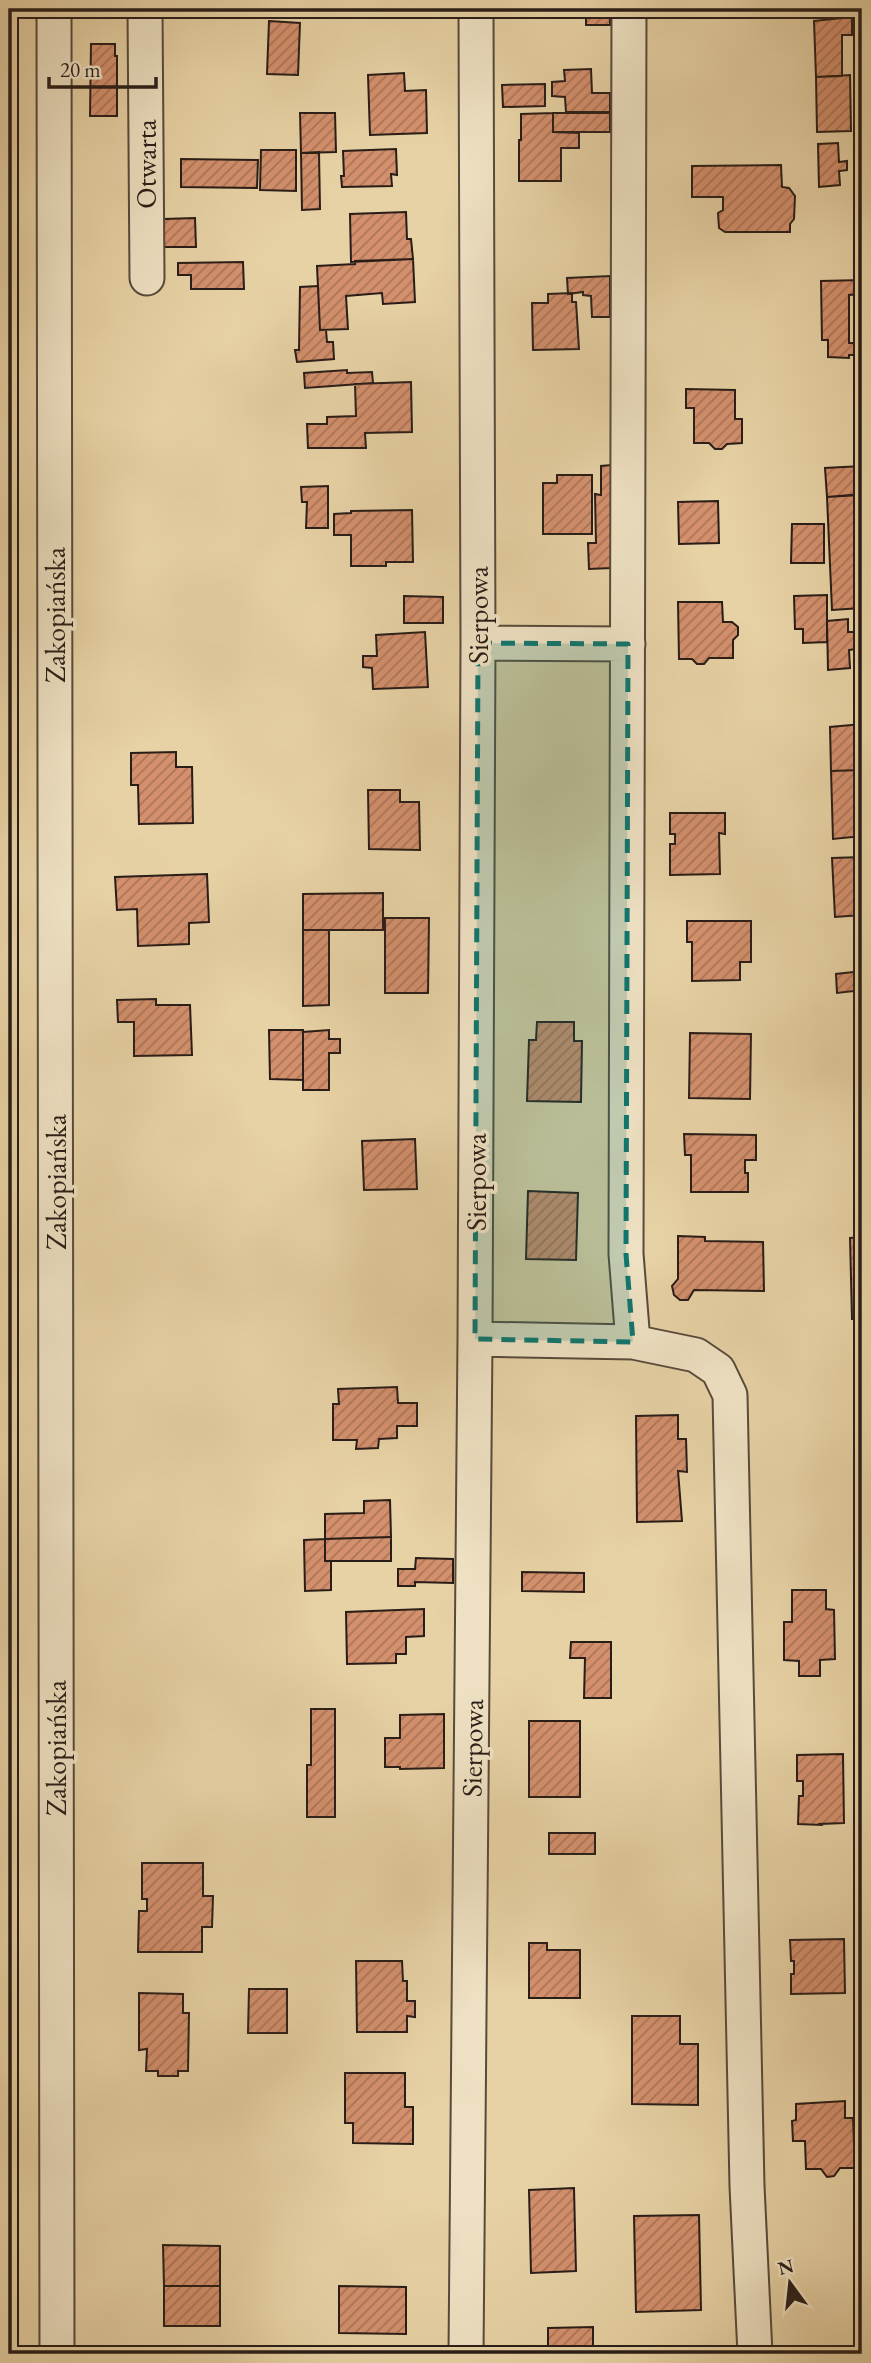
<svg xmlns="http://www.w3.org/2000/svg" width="871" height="2363" font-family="'EB Garamond',serif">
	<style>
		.building { fill: url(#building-hatch); stroke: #291d18; stroke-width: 2 }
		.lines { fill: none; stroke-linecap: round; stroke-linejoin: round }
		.minor-casing { stroke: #584a3b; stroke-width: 37 }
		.minor { stroke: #efe2c4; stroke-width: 33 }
		.marked { fill: #0f766e; fill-opacity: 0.2; stroke: #0f766e; stroke-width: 5; stroke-dasharray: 14 9; stroke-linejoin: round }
		.labels { text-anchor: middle; stroke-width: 7; stroke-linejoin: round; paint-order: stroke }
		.street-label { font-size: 28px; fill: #291d18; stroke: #efe2c4 }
	</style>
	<defs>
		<pattern id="building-hatch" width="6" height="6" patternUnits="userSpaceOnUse" patternTransform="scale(1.75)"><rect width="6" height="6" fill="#d4906d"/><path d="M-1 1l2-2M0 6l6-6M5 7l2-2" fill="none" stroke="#ac7559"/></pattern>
	</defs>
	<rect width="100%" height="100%" fill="#e7d2a5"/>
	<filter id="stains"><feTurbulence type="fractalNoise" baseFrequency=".00286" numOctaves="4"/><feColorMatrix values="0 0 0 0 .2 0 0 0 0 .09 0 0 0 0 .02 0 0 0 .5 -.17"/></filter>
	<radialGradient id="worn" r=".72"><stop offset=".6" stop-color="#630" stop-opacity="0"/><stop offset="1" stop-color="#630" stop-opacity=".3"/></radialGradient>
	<path class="building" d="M369 9H416L417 12 369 15Z
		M586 9H610V25H586Z
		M813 9H862V14L814 17Z
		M852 17V35H842V76L816 77 814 21Z
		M269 21 300 23 298 75 267 74Z
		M91 44H115V56H117V116H90Z
		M591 69 592 93H610V112H566L565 97 552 96V82L565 81 564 70Z
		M404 73 405 91 426 90 427 133 370 135 368 75Z
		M850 75 851 131 817 132 816 77Z
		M545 84V106L503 107 502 85Z
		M300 113H335L336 152 301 153Z
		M553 113V132L579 133V148H561V181H519V140H521V114Z
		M553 113H610V132H553Z
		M838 143 839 162 847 161V170L839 171 840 185 819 187 818 144Z
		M396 149 397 175 391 174 392 186 342 187 341 176H344L343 151Z
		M261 150H296V191L260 190Z
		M319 152 320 209 302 210 301 153Z
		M181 159 258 160 257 188 181 187Z
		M781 165 782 187 789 188 795 196 794 219 790 224V232H725L719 228 718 213 723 210V197H692V166Z
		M406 212 407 239H411L413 259 351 262 350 214Z
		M195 218 196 247H163L164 219Z
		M413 259 415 302 383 304 382 293 346 296 348 329 320 330 317 266 355 264V261Z
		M243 262 244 289H191V275H178V263Z
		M610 276V317H592L591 296 583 295V292L568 294 567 278Z
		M862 280V294L849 295V343H858V355H849V358L828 357V340H822L821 281Z
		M318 286 320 330H326L327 342H333L334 359 297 362 295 350H299L300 287Z
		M572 293V302H576L579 349 533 350 532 303H548V294Z
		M347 370V373L372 372 373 383 305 388 304 373Z
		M411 382 412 432 365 433 366 448H308L307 424H327V417L356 416 355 384Z
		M686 389 735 390V419H742V443L727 444 722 449H715L709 443H694V408H686Z
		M611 465V568L589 569 588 543H596L595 494 601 495V466Z
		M862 466V494L827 497 825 468Z
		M557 475H592V534H543V483H557Z
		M328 486V528H306L307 502H302L301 487Z
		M860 495 862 608 832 610 827 497Z
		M718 501 719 543 679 544 678 502Z
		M412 510 413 562H386V566H351V535H334V514L351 513V511Z
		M792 524H824V563H791Z
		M827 595V642L803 643V629H795L794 596Z
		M404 596 443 597V623H404Z
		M678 602H722L723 622H732L738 627V635L733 640V658H709L704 664H697L692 659H679Z
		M848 619V632H855L856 649 849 650 850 668 828 670 827 621Z
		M425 632 428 687 373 689 372 668 363 667V656H377L376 635Z
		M862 724V770L831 771 830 727Z
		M176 752V767H192L193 823 139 824 138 785H131V753Z
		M862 770V836L833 839 831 771Z
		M368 790H400V802H419L420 850 369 849Z
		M670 813H725V834L719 833 720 874 670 875V844H675V834H670Z
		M862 857V915L835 917 832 858Z
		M207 874 209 922 189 923V944L138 946 137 909 117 910 115 877Z
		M383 893V930H303V894Z
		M385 918H429L428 993H385Z
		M687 921H751V962H740V980L692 981V942H687Z
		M303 930H329V1005L303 1006Z
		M862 971V990L837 993 836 974Z
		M156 999V1005H190L192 1055 134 1056V1022H118L117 1000Z
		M537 1022H574V1041H582L581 1102 527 1101 529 1040H536Z
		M269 1030H303V1080L270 1079Z
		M329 1030V1039H340V1053H329V1090H303V1032Z
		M690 1033 751 1034 750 1099 689 1098Z
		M684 1134 756 1135V1160H745V1173H748V1192H691V1155H685Z
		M415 1139 417 1189 364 1190 362 1141Z
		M528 1191 578 1193 576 1260 526 1259Z
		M678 1236 705 1237V1241L763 1242 764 1291 694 1290 688 1300H680L674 1295 672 1286 678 1279Z
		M862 1237V1319H852L850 1238Z
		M397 1387 398 1403H417V1426H397V1438L379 1439 378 1448 356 1449 357 1440H333V1404H339L338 1389Z
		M678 1415V1439H686L687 1472 678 1471 682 1521 637 1522 636 1416Z
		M390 1500 391 1537 325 1539V1514L364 1513V1501Z
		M391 1537V1561H325V1539Z
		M325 1539V1561H331V1590L305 1591 304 1540Z
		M416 1558 453 1559V1583L415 1582V1586H398V1569H415Z
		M858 1559H862V1581H859Z
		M522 1572 584 1573V1592L522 1591Z
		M792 1590H826V1609L834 1610 835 1659 820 1660V1676H799V1661L784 1660V1622H792Z
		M424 1609V1636L406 1637V1654H396V1663L347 1664 346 1612Z
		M571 1642H611V1698H584L585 1658H570Z
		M311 1709H335V1817H307V1765H311Z
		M444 1714V1768L400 1769V1767H385V1738H400V1715Z
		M529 1721H580V1797H529Z
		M843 1754 844 1823 820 1824 821 1825 798 1824 799 1796H803V1781H797V1755Z
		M549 1833H595V1854H549Z
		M142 1863H203V1896H213L212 1927H202V1952H138L139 1911H147V1899H142Z
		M844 1939 845 1993 791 1994V1974H794V1961H791L790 1940Z
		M529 1943H547V1950H580V1998H529Z
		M356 1961H402L403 1981H407V2001H415V2017L407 2016V2032H357Z
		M249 1989H287V2033H248Z
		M139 1993 183 1994V2013H189L188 2071H178V2076H158V2071H146L147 2049 139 2050Z
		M632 2016H680V2044H698V2105L632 2104Z
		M345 2073H405V2107H413V2144L353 2143V2123H345Z
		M845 2101V2118H853L855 2168H840L834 2176 827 2177 821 2169H806L805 2141H793L792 2121 796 2120V2104Z
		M574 2188 576 2271 531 2273 529 2190Z
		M699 2215 701 2310 636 2312 634 2216Z
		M163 2245 220 2246V2286H164Z
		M164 2286H220V2326H164Z
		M339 2286 406 2287V2334L339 2333Z
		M593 2327V2347L548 2348V2328Z"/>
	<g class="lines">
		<g class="minor-casing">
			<path id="minor" d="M54 9 57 2354
				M145 9 147 278
				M629 9 626 1254 633 1342
				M478 643 628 644
				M475 1339 633 1342 696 1355 718 1370 730 1395 747 2186 755 2354
				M466 2354 475 1339 478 643 476 9"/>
		</g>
		<use href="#minor" class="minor"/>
	</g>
	<path class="marked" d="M478 643 628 644 626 1254 633 1342 475 1339Z"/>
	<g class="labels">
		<g class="street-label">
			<text transform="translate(146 164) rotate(-90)" y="10">Otwarta</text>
			<text transform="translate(55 615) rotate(-90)" y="10">Zakopiańska</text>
			<text transform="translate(478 615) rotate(-90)" y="10">Sierpowa</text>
			<text transform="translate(56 1182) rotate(-90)" y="10">Zakopiańska</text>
			<text transform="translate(476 1182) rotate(-90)" y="10">Sierpowa</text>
			<text transform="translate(56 1748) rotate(-90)" y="10">Zakopiańska</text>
			<text transform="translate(472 1748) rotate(-89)" y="10">Sierpowa</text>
		</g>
	</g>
	<rect width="871" height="2363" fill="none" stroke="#e7d2a5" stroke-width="35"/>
	<rect x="10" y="10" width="850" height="2342" fill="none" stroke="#291d18" stroke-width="3.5"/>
	<rect x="18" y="18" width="836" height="2328" fill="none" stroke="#291d18" stroke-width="2"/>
	<g transform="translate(790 2283) rotate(345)" stroke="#efe2c4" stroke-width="5" paint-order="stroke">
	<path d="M0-5L12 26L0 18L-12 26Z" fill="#291d18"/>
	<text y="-10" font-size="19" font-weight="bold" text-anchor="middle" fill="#291d18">N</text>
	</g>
	<path d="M49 77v10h107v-10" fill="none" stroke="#291d18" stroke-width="3.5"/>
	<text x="60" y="77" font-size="21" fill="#291d18" stroke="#efe2c4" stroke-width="5" paint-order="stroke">20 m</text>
	<rect width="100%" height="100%" filter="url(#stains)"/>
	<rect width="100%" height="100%" fill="url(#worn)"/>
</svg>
